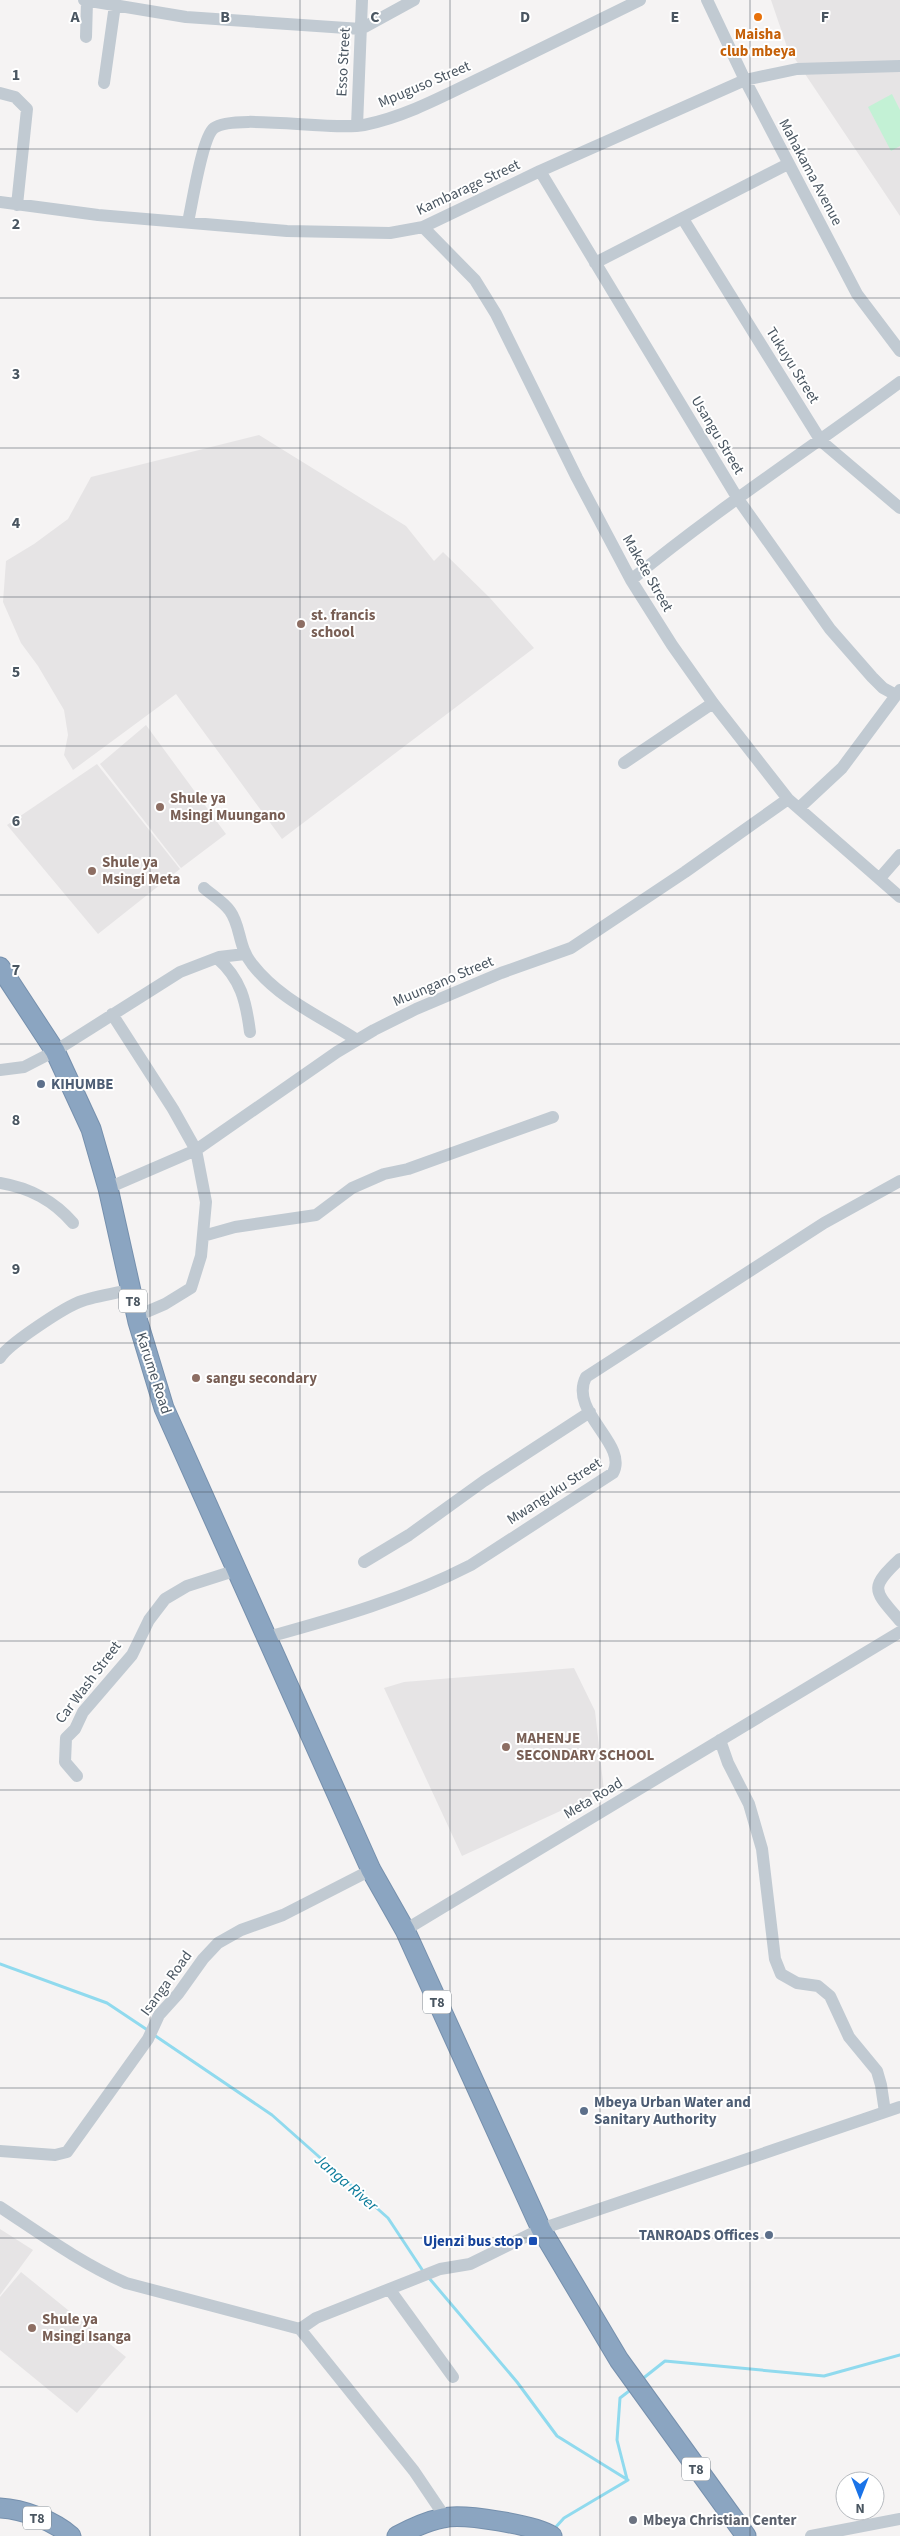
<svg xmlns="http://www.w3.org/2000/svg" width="900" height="2536" font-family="'Source Sans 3',sans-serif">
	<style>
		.education { fill: #e6e4e5 }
		.green { fill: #c3f1d5 }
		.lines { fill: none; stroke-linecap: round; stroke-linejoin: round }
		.stream { stroke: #90daee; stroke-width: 3 }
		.highway-casing { stroke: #7690ad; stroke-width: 21 }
		.minor { stroke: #c1cad2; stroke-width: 12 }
		.highway { stroke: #8ba5c1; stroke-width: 19 }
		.grid { fill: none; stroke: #4a5661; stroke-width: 1; stroke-opacity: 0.55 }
		.food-dot { fill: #e8710a; stroke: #fff; stroke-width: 2 }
		.education-dot { fill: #8d6e63; stroke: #fff; stroke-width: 2 }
		.service-dot { fill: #5c6f8a; stroke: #fff; stroke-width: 2 }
		.transit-dot { fill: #1a4fb4; stroke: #fff; stroke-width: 2 }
		.worship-dot { fill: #6b7280; stroke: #fff; stroke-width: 2 }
		.labels { text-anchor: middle; stroke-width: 4; stroke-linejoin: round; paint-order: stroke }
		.shield { fill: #fff; stroke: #808990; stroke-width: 1 }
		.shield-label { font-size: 14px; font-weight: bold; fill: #4a5661 }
		.food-label { font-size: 15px; font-weight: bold; fill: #c56008; stroke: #fff }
		.street-label { font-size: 15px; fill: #4a5661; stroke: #fff }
		.education-label { font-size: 15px; font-weight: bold; fill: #785e54; stroke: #fff; text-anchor: start }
		.service-label { font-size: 15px; font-weight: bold; fill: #4e5e75; stroke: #fff; text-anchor: start }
		.transit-label { font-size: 15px; font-weight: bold; fill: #164399; stroke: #fff; text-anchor: end }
		.worship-label { font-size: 15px; font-weight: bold; fill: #5b616d; stroke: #fff; text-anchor: start }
		.water-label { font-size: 16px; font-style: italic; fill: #0c7c9b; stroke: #fff }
		.grid-label { font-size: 16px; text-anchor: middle; font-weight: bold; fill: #4a5661; stroke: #fff; stroke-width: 4; stroke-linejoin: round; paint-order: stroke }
	</style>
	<rect width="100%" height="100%" fill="#f5f3f3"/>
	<path class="education" d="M771 0H900V216L787 47Z
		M259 435 406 526 434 561 443 552 490 598 534 648 282 839 176 694 73 770 64 755 68 735 64 710 38 666 21 643 3 602 6 561 34 544 68 519 91 477Z
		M146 725 226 834 181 868 100 764Z
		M97 764 180 869 98 934 7 825Z
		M574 1668 595 1711 604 1791 462 1856 384 1688 404 1682Z
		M0 2229 33 2250 0 2295Z
		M21 2272 126 2357 77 2413 0 2350V2297Z"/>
	<path class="green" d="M892 94 900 110V146L891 151 868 107Z"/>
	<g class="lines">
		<path class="stream" d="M0 1964 107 2003 149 2031
			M154 2035 272 2115 388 2218 423 2271
			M429 2278 517 2382 557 2436 628 2480
			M641 2380 665 2361 824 2376 900 2355
			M627 2479 617 2440 620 2398 633 2388
			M554 2529 564 2518 628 2480"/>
		<g class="highway-casing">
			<path id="highway" d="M0 967 55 1051 91 1129 108 1188 138 1322 164 1408 371 1870 405 1930 541 2229 619 2360 746 2536
				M0 2508C23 2509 54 2521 71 2536
				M397 2536C410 2529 428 2521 443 2518 463 2513 535 2525 552 2536"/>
		</g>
		<path class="minor" d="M84 0 186 17 361 29 414 0
			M707 0 745 80 857 294 900 351
			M86 37 87 1
			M104 83 115 5
			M0 93 15 97 27 109 17 205
			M357 126 362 0
			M540 171 738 499 830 629 872 677 883 688 896 695
			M0 202 98 215 287 231 390 233 423 227 540 171 745 80 797 69 900 66
			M683 219 821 441 900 508
			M188 222C192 205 202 137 214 128 234 113 333 131 364 125 408 116 447 94 487 75 538 50 589 25 640 0
			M423 227 475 280 496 314 577 478 631 580 672 645 713 703 788 799 900 897
			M595 263 788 164
			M631 580C717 509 811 448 900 382
			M624 763 713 703
			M799 808 842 768 900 690
			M880 878 900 855
			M204 888C212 895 224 902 230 911 241 926 238 947 252 964 280 1000 320 1016 357 1040
			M217 958C241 979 246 1001 250 1032
			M112 1014 173 1109 196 1150 206 1202 201 1256 191 1288 165 1304 137 1316
			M0 1070 24 1067 55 1051 180 972 219 957 245 954
			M0 1183C30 1188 53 1200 73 1223
			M108 1188 196 1150 337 1052 374 1030 416 1009 501 973 571 948 685 872 788 799
			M203 1236 235 1227 316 1215 352 1188 384 1174 408 1169 553 1117
			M0 1358C7 1345 66 1306 82 1301 97 1296 115 1293 131 1290
			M900 1559C868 1589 874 1590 900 1621
			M364 1562 409 1535 484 1481 590 1412
			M268 1637C337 1618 407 1598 471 1565L613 1473C629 1444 568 1412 586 1377L824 1223 900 1181
			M720 1740 728 1763 749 1804 762 1849 775 1959 781 1974 797 1983 818 1986 830 1996 849 2037 877 2071 881 2085 885 2112
			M77 1776 65 1762 66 1738 75 1729 83 1712 132 1655 149 1620 165 1599 187 1586 237 1570
			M405 1930 900 1632
			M0 2151 55 2155 67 2152 148 2039 159 2015 178 1994 203 1959 218 1943 241 1930 283 1915 371 1870
			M0 2207C41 2234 81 2263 126 2283L300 2329 414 2471 445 2517
			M390 2290 453 2377
			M300 2329 316 2318 440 2269 470 2264 541 2229 900 2107
			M811 2536 900 2519"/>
		<use href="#highway" class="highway"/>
	</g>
	<path class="grid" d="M150 0V2536M300 0V2536M450 0V2536M600 0V2536M750 0V2536M0 149H900M0 298H900M0 448H900M0 597H900M0 746H900M0 895H900M0 1044H900M0 1193H900M0 1343H900M0 1492H900M0 1641H900M0 1790H900M0 1939H900M0 2088H900M0 2238H900M0 2387H900"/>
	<circle class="food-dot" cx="758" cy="17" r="5"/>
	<g class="education-dot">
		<circle cx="301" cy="624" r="5"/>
		<circle cx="160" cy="807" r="5"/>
		<circle cx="92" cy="871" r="5"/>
		<circle cx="196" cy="1378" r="5"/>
		<circle cx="506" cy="1747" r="5"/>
		<circle cx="32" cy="2328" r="5"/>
	</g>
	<g class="service-dot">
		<circle cx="41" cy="1084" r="5"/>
		<circle cx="584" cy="2111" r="5"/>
		<circle cx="769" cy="2235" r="5"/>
	</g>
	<rect class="transit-dot" x="528" y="2236" width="10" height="10" rx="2.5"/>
	<circle class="worship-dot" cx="633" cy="2520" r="5"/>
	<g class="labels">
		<g class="shield">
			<rect x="119" y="1289.5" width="28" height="23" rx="4"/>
			<rect x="423" y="1990.5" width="28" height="23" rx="4"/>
			<rect x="682" y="2457.5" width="28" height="23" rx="4"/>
			<rect x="23" y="2506.5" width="28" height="23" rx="4"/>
		</g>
		<g class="shield-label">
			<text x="133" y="1306">T8</text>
			<text x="437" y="2007">T8</text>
			<text x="696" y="2474">T8</text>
			<text x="37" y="2523">T8</text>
		</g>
		<g class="food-label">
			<text x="758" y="39">Maisha<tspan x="758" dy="17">club mbeya</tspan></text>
		</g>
		<g class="street-label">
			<text transform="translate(343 62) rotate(-87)" y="5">Esso Street</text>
			<text transform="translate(424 84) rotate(-23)" y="5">Mpuguso Street</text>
			<text transform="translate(811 172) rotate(62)" y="5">Mahakama Avenue</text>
			<text transform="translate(468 187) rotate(-25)" y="5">Kambarage Street</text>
			<text transform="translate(793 365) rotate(58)" y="5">Tukuyu Street</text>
			<text transform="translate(718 435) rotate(59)" y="5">Usangu Street</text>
			<text transform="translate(648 573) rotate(60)" y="5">Makete Street</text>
			<text transform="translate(443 981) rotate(-23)" y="5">Muungano Street</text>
			<text transform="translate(154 1373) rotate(72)" y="5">Karume Road</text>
			<text transform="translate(554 1491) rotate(-33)" y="5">Mwanguku Street</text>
			<text transform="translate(88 1682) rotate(-53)" y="5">Car Wash Street</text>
			<text transform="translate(593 1798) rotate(-31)" y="5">Meta Road</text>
			<text transform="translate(166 1983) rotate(-54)" y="5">Isanga Road</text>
		</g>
		<g class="education-label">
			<text x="311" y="620">st. francis<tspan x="311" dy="17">school</tspan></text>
			<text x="170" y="803">Shule ya<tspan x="170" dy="17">Msingi Muungano</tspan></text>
			<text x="102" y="867">Shule ya<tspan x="102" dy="17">Msingi Meta</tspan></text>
			<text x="206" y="1383">sangu secondary</text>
			<text x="516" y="1743">MAHENJE<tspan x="516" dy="17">SECONDARY SCHOOL</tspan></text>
			<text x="42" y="2324">Shule ya<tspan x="42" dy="17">Msingi Isanga</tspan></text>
		</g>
		<g class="service-label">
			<text x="51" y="1089">KIHUMBE</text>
			<text x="594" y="2107">Mbeya Urban Water and<tspan x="594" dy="17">Sanitary Authority</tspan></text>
			<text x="759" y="2240" text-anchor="end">TANROADS Offices</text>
		</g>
		<g class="transit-label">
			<text x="523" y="2246">Ujenzi bus stop</text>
		</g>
		<g class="worship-label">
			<text x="643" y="2525">Mbeya Christian Center</text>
		</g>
		<g class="water-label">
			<text transform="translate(347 2182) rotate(41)" y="6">Janga River</text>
		</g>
	</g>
	<g class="grid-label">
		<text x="75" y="22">A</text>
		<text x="225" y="22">B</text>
		<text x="375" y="22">C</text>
		<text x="525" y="22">D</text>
		<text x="675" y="22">E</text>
		<text x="825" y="22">F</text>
		<text x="16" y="80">1</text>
		<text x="16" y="229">2</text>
		<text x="16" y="379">3</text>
		<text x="16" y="528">4</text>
		<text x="16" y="677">5</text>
		<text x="16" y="826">6</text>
		<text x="16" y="975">7</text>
		<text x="16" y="1125">8</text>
		<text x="16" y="1274">9</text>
	</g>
	<g transform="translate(860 2496) rotate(180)"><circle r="24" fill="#ffffff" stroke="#b7bbc0"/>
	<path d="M0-4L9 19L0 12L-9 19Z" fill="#1a73e8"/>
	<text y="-8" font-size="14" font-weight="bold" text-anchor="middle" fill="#4a5661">N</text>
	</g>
</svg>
